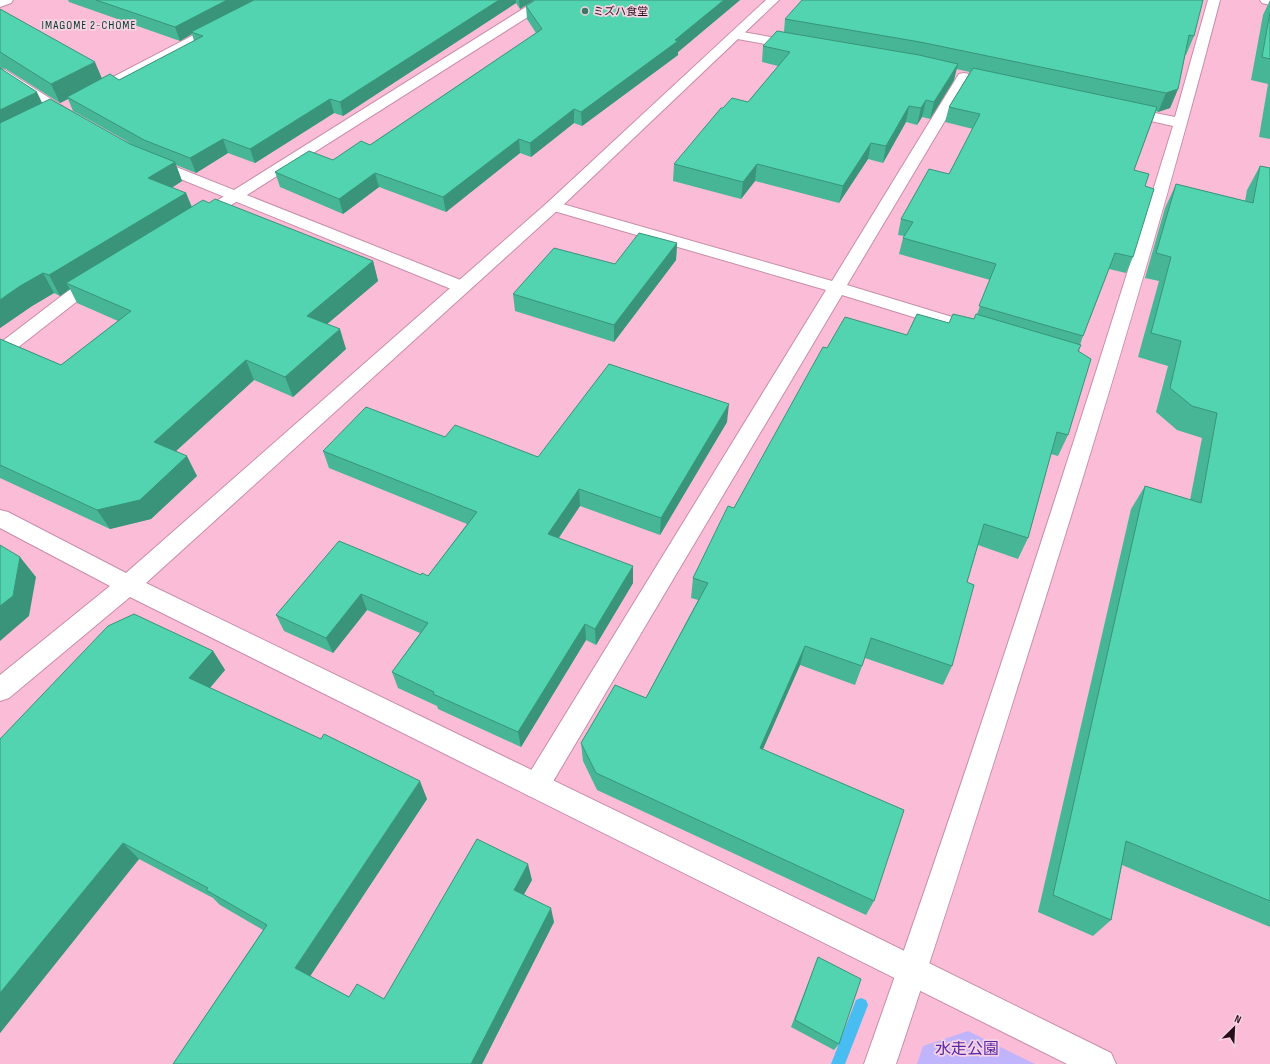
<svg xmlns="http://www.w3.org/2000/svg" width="1270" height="1064" font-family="'Sofia Sans Condensed','Noto Sans JP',sans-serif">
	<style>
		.green { fill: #c0b5fc }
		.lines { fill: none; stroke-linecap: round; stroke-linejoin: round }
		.stream { fill: #47bdf1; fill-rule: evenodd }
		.street-casing { stroke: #c98da8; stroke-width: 2 }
		.secondary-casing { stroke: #c98da8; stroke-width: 2 }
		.street { fill: #fff; fill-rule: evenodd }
		.secondary { fill: #fff; fill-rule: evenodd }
		.wall { fill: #46b696 }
		.shaded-wall { fill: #39947a }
		.building { fill: #51d4af; stroke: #39947a }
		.poi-dot { fill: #3b7966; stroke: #f8d2e2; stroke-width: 1.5 }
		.labels { text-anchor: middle; stroke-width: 3.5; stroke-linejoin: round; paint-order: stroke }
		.far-poi-label { font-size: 11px; fill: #25101a; stroke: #f8d2e2; text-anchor: start }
		.far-neighbourhood-label { font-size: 12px; letter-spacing: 1px; fill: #00382b; stroke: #f8d2e2 }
		.near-park-label { font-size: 16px; fill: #5329a9; stroke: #f8d2e2 }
	</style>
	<rect width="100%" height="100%" fill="#fbbcd8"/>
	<path class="green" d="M968 1031 1035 1064H917L923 1046Z"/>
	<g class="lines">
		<path class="stream" d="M861 998 866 1000 868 1005 845 1064H831L856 1000Z"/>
		<g class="street-casing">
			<path id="street" d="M0 0H13L11 3 0 7Z
				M261 0H277L275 3 98 96 93 97 88 96 86 93 88 90Z
				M1208 0H1220C1167 204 1106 405 1043 606 995 759 947 912 896 1064H864C974 754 1076 440 1173 126L1120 114 1118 111 1120 108 1125 107 1175 117Z
				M737 31 798 42 803 43 805 46 803 49 798 50 732 38 730 35 732 32Z
				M0 69 5 70 75 114 77 117 75 120 70 121 65 120 0 79Z
				M964 73 969 74 971 77 847 285 985 327 987 331 985 335 978 337 842 295 545 795 536 798 527 795 523 786 527 777 826 290 547 209 545 206 547 203 553 201 559 203 832 281 957 77 959 74Z
				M151 157 468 283 471 287 468 291 462 292 456 291 146 165 143 162 146 159Z"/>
		</g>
		<g class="secondary-casing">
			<path id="secondary" d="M537 0H552L550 3 206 221 200 223 194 221 192 218 194 215Z
				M766 0H779L559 209 146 583 868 933 1111 1053 1116 1064H1067L130 597 9 698 0 701V675L110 586 0 528V510L8 512 126 573 547 203Z
				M1260 0H1270V5L1262 3Z
				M99 275 105 276 108 280 105 284 80 299 7 356 0 358V343L68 291 93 276Z"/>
		</g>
		<use href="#street" class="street"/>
		<use href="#secondary" class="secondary"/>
	</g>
	<path class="wall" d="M68 0H534L520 9 516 3 343 116 334 113 255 163 228 153 196 173 176 165 182 181 172 188 186 193 192 207 373 261 378 281 327 324 346 349 293 397 254 380 176 451 197 476 151 519 110 529 0 478V339L61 365 118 321 77 303 70 289 60 296 54 293 32 306 0 328V68L42 103 132 144 73 111 68 99 60 103 6 69 0 68V9L102 78 119 80 194 41 192 34 180 41 69 2Z
		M535 0H740L678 52V55L582 126 574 123 531 157 520 153 446 212 379 187 343 214 280 187 275 172 333 160 370 145 536 33 527 19 526 6Z
		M1203 0 1194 36 1186 55H1185L1178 89 1170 108 1158 112 1156 111 1134 170 1145 186 1133 257 1126 273 1109 269 1083 336 1080 345 1068 435 1058 456 1051 454 1028 538 1018 559 978 545 967 582 952 666 943 685 865 658 855 685 800 665 763 749 874 901 866 915 597 790 583 761 581 743 646 698 698 600 691 598 693 578 827 348 907 335 949 323 974 319 977 314 990 280 899 254 903 238 904 236 898 235 901 219 949 174 973 129 945 122 949 107 970 72 956 69 954 80 930 119 922 117 917 125 906 122 883 163 868 159 839 203 755 181 741 199 673 181 674 164 723 108 748 102 778 66 762 62 763 46 784 32 785 19Z
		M1270 0V139L1259 137 1268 84 1251 80 1263 15Z
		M1260 166 1270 168V927L1122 865 1111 920 1093 936 1038 912 1131 509 1145 486 1190 500 1202 438 1177 430 1156 412 1168 366 1138 357 1159 281 1145 278 1165 208 1176 184 1245 201 1247 190Z
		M677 243 676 260 614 342 515 311 513 294 615 264Z
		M727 422 660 535 580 506 559 538 633 583 596 645 586 640 521 747 438 709 437 706 398 688 392 672 420 633 367 610 333 653 284 631 276 615 421 575 428 576 467 524 329 468 323 451 445 437 538 457Z
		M213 651 225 670 210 688 427 799 310 976 349 997 384 999 532 880 524 894 554 922 482 1064H173L263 930 220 905 213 898 139 859 0 1033V739Z
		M818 957 839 1044 834 1050 791 1027 815 965Z"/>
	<path class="shaded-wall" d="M227 0H258L191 32 192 34 180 41 175 27Z
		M499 0H516V3L343 116 340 102Z
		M519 0H534L520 9Z
		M724 0H740L678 52V55L582 126 581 112 675 40Z
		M95 62 103 81 67 97 68 99 60 103 51 84Z
		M958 64 954 80 930 119 934 102Z
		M1178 89 1170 108 1158 112 1166 93Z
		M37 92 46 111 0 134V110Z
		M330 99 334 113 255 163 250 149Z
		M926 100 922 117 917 125 921 108Z
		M909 106 906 122 883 163 886 146Z
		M574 109V123L531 157 530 143Z
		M223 139 228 153 196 173 190 158Z
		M519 139 520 153 446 212 443 197Z
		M871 143 868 159 839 203 843 186Z
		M175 162 182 181 156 197 148 178Z
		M757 164 755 181 741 199 743 182Z
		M375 173 379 187 343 214 339 199Z
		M186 193 194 213 66 283 70 289 60 296 49 275Z
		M677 243 676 260 614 342V325Z
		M373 261 378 281 313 336 307 316Z
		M43 273 54 293 32 306 0 328V300L20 286Z
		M340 329 346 349 293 397 285 377Z
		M246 360 254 380 165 461 154 442Z
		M729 404 727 422 660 535 661 518Z
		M187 456 197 476 151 519 110 529 97 510Z
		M579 489 580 506 550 550 548 534Z
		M20 557 36 577 29 616 0 641V606Z
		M633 566V583L596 645 595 629Z
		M361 594 367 610 333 653 326 638Z
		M585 624 586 640 521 747 518 732Z
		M805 646 800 665 756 765 760 748Z
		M213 651 225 670 202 697 189 678Z
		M420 781 427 799 307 981 295 968Z
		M123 843 139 859 0 1033V993Z
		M528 864 532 880 518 905 514 890Z
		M551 908 554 922 482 1064H471Z"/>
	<path class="building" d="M96 0H227L175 27Z
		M254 0H499L340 102 330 99 250 149 223 139 190 158 144 140 67 97 110 74 119 80 203 36 191 32Z
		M535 0H724L675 40 678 41 581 112 574 109 530 143 519 139 443 197 375 173 339 199 275 172 309 151 333 160 361 141 370 145 542 29 526 6Z
		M802 0H1203L1194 36 1189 35 1178 89 1166 93 920 42 785 19Z
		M0 9 95 62 51 84 0 52Z
		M1270 12V59L1262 57Z
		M777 31 919 55 958 64 934 102 926 100 921 108 909 106 886 146 871 143 843 186 757 164 743 182 674 164 721 108H723L732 98 748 102 790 52 763 46Z
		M0 68 37 92 0 110Z
		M973 68 1157 107 1134 170 1149 174 1145 186 1154 189 1133 257 1115 253 1083 336 979 306 996 264 903 238 913 222 901 219 929 169 949 174 980 114 949 107Z
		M50 99 130 144 175 162 148 178 186 193 49 275 43 273 20 286 0 300V123Z
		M1260 166 1270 168V901L1126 841 1111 920 1053 895 1145 486 1201 503 1217 413 1192 406 1170 388 1181 341 1151 333 1171 257 1156 253 1176 184 1253 203Z
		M215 199 373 261 307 316 340 329 285 377 246 360 154 442 187 456 140 500 97 510 0 465V339L61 365 131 311 66 283 203 200 209 203Z
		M639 233 677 243 614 325 513 294 554 248 615 264Z
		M917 314 949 323 953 314 974 319 976 314 1081 345 1078 351 1091 359 1068 435 1057 432 1028 538 984 524 967 582 974 585 952 666 871 638 862 666 805 646 760 748 904 810 874 901 596 773 581 743 615 685 646 698 708 583 693 578 728 506 734 508 823 347 827 348 845 317 907 335Z
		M609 364 729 404 661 518 579 489 548 534 633 566 595 629 585 624 518 732 433 694 434 692 392 672 428 623 361 594 326 638 276 615 339 541 421 575 422 573 428 576 477 512 323 451 366 407 445 437 455 425 538 457Z
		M0 545 20 557 13 596 0 606Z
		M134 614 213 651 189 678 321 739 324 734 420 781 295 968 349 997 357 984 384 999 477 839 528 864 514 890 551 908 471 1064H173L267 925 206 890 208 888 123 843 0 993V739L108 626Z
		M818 957 861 979 839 1044 795 1020Z"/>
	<circle class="poi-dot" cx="585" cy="11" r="4"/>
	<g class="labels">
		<g class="far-poi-label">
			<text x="593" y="15">ミズハ食堂</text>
		</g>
		<g class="far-neighbourhood-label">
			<text x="89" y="29">IMAGOME 2-CHOME</text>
		</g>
		<g class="near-park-label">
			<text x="967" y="1054">水走公園</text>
		</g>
	</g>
	<g transform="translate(1234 1028) rotate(24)" stroke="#f8d2e2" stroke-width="3" paint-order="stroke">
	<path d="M0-3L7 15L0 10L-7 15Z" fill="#25101a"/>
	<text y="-6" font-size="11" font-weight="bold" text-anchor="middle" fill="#25101a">N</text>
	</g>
</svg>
